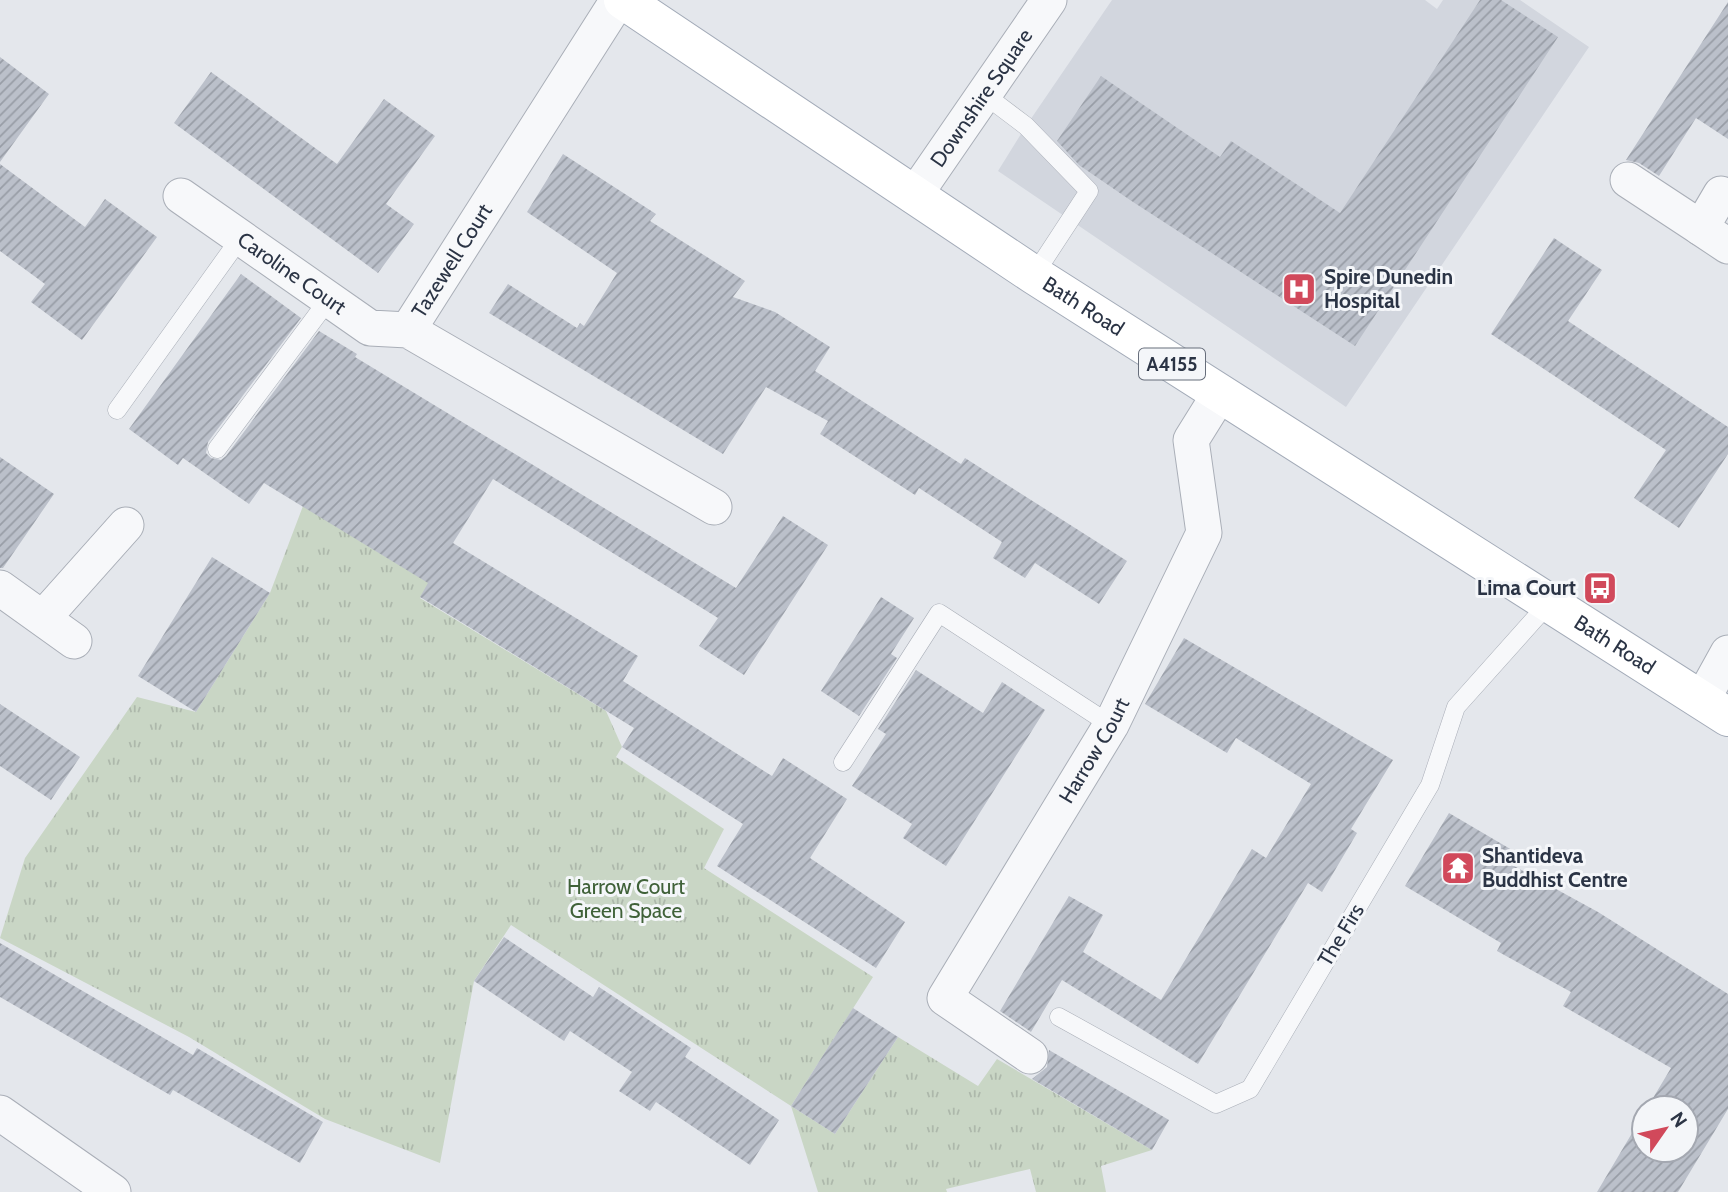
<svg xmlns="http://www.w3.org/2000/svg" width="1728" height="1192" font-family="Cabin,sans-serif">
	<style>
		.built { fill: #d2d6de }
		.grass { fill: url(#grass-tufts) }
		.building { fill: url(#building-hatch) }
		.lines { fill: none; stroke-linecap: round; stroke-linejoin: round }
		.service-casing { stroke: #a9aeb7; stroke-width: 19 }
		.minor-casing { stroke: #a9aeb7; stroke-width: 37 }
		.primary-casing { stroke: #a3abb8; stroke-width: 40 }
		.service { stroke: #f7f8fa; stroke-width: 18 }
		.minor { stroke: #f7f8fa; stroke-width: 35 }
		.primary { stroke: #fff; stroke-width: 38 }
		.labels { text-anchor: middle; stroke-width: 6; stroke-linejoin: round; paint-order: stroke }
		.shield { fill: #f4f6f9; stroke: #676e7b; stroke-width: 2 }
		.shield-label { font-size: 19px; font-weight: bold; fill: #2b3445 }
		.street-label { font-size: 21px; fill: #2b3445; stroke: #f4f6f9 }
		.poi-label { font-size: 21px; font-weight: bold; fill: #2b3445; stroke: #f4f6f9; text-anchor: start }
		.park-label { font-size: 21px; fill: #3f6138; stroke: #f4f6f9 }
	</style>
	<defs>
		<pattern id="grass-tufts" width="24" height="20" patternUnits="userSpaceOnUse" patternTransform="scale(1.75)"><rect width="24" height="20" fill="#c9d6c5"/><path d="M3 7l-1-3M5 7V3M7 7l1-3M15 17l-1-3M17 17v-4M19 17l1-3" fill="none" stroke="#adb8ab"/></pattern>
		<pattern id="building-hatch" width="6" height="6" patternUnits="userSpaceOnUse" patternTransform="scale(1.75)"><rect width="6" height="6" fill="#bbc0ca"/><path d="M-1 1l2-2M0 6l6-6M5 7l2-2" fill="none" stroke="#989da6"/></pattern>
	</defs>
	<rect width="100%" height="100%" fill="#e4e7ec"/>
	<path class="built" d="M1112 0H1425L1437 9 1443 0H1520L1589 47 1346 407 998 171 1026 126Z"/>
	<path class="grass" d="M303 506 429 583 420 598 606 711 622 747 616 757 724 829 704 868 873 977 791 1106 835 1134 898 1037 978 1086 997 1059 1152 1150 1101 1166 1106 1192H1036L1030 1169 946 1189 947 1192H818L791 1106 511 925 474 981 440 1163 325 1119 189 1037 0 938 25 858 137 697 196 712 270 593Z"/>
	<path class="building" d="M1480 0H1501L1558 37 1355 346 1130 200 1079 165 1057 141 1101 76 1220 157 1231 141 1340 213Z
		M1728 2V139L1696 118 1659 176 1639 163 1626 160Z
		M0 57 49 94 0 162Z
		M211 72 337 164 384 99 435 136 386 204 414 224 378 273 174 123Z
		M563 154 656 214 650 221 745 281 733 297 775 312 830 347 815 371 961 464 965 458 1127 561 1099 604 1035 563 1025 578 993 558 1002 542 919 488 915 495 820 434 828 421 766 387 723 454 489 313 508 284 577 328 580 323 584 326 617 273 527 212Z
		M0 164 85 227 105 199 157 237 82 340 31 302 45 284 0 251Z
		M1554 238 1602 270 1568 321 1728 427V454L1679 528 1634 498 1666 450 1491 334Z
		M241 274 301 318 208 442 206 453 211 458 221 460 226 456 319 331 357 354 355 357 736 588 783 516 828 545 744 675 699 646 718 618 493 479 453 543 638 656 623 681 685 721 772 776 783 758 847 799 810 858 905 922 876 968 717 866 743 824 622 747 634 728 420 597 428 583 264 483 249 504 183 458 178 465 129 429Z
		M0 457 54 494 3 568H0Z
		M212 557 270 593 196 712 138 676Z
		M881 597 914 618 891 654 897 658 859 716 821 691Z
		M1184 638 1393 760 1351 829 1357 833 1322 892 1308 883 1198 1064 1062 980 1031 1032 1000 1011 1069 896 1103 915 1083 952 1161 1000 1252 849 1266 858 1311 784 1236 738 1227 753 1145 704Z
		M916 670 983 713 1002 682 1045 710 946 866 903 838 912 824 852 786 886 734 878 729Z
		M0 704 80 757 51 800 0 766Z
		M1449 813 1512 850 1505 861 1598 912 1728 994V1109L1678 1192H1597L1644 1113V1150H1686V1108H1647L1671 1068 1563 1006 1571 992 1497 951 1501 943 1405 886Z
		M504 937 593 997 599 987 691 1048 685 1057 779 1120 750 1165 656 1102 650 1111 619 1091 632 1072 570 1031 564 1041 474 981Z
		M0 943 193 1055 197 1048 323 1122 300 1163 173 1090 170 1095 0 997Z
		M853 1008 898 1037 835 1134 791 1106Z
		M1049 1050 1169 1120 1152 1150 1032 1079 1047 1067Z"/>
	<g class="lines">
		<g class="service-casing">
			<path id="service" d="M985 95 1026 126 1089 191 1034 275
				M117 410 241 237
				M217 449 329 299
				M843 762 939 613 1111 725
				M1059 1017 1216 1104 1250 1089 1430 785 1456 707 1548 604"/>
		</g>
		<g class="minor-casing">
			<g id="minor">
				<path d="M1628 180 1701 228"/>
				<path d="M1721 194 1701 228 1728 246"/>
				<path id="s1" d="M181 196 370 328 408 330 714 507"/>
				<path id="s2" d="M914 196 1049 0"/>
				<path id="s3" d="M408 330 618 0"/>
				<path d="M0 588 74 641"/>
				<path d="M44 617 126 525"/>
				<path d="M1702 700 1728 653"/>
				<path id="s4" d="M1030 1056 945 998 1111 725 1204 533 1191 440 1219 395"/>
				<path d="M0 1113 113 1192"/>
			</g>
		</g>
		<g class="primary-casing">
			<g id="primary">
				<path id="s5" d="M623 0 1034 275 1728 717"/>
			</g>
		</g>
		<use href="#service" class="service"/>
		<use href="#minor" class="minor"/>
		<use href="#primary" class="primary"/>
	</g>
	<defs>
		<g id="hospital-square" transform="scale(1.75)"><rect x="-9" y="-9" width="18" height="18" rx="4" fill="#d1495b" stroke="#f4f6f9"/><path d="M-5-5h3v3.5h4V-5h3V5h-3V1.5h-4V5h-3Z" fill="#fff"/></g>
		<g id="bus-square" transform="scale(1.75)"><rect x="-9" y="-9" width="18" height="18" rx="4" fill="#d1495b" stroke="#f4f6f9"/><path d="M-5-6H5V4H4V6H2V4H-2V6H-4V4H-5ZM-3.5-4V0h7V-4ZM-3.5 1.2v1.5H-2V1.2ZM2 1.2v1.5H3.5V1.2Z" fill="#fff"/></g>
		<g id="temple-square" transform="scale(1.75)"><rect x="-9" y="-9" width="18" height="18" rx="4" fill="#d1495b" stroke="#f4f6f9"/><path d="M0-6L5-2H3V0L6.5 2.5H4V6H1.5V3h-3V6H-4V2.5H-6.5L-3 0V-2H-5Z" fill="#fff"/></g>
	</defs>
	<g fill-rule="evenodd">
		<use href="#hospital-square" x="1299" y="289"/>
		<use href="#bus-square" x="1600" y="588"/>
		<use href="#temple-square" x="1458" y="868"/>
	</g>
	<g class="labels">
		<rect class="shield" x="1139" y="348.5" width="66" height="31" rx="5"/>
		<g class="shield-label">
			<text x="1172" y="371">A4155</text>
		</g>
		<g class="street-label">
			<text dy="7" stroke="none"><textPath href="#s2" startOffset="119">Downshire Square</textPath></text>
			<text dy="7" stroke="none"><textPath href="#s3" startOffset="82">Tazewell Court</textPath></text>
			<text dy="7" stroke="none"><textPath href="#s1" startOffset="135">Caroline Court</textPath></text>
			<text dy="7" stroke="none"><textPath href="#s5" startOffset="553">Bath Road</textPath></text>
			<text dy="7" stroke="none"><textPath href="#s5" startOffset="1183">Bath Road</textPath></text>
			<text dy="7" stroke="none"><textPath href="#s4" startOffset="392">Harrow Court</textPath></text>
			<text transform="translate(1341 935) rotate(-59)" y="7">The Firs</text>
		</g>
		<g class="poi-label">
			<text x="1324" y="284">Spire Dunedin<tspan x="1324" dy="24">Hospital</tspan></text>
			<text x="1576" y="595" text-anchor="end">Lima Court</text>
			<text x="1482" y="863">Shantideva<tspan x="1482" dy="24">Buddhist Centre</tspan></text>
		</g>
		<g class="park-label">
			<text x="626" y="894">Harrow Court<tspan x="626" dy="24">Green Space</tspan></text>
		</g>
	</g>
	<g transform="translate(1665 1129) rotate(56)"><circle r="33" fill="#f4f6f9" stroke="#a4a8b1" stroke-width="2"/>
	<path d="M0-5L12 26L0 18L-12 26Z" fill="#d1495b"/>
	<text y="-10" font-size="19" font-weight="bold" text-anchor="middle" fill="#2b3445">N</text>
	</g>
</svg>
